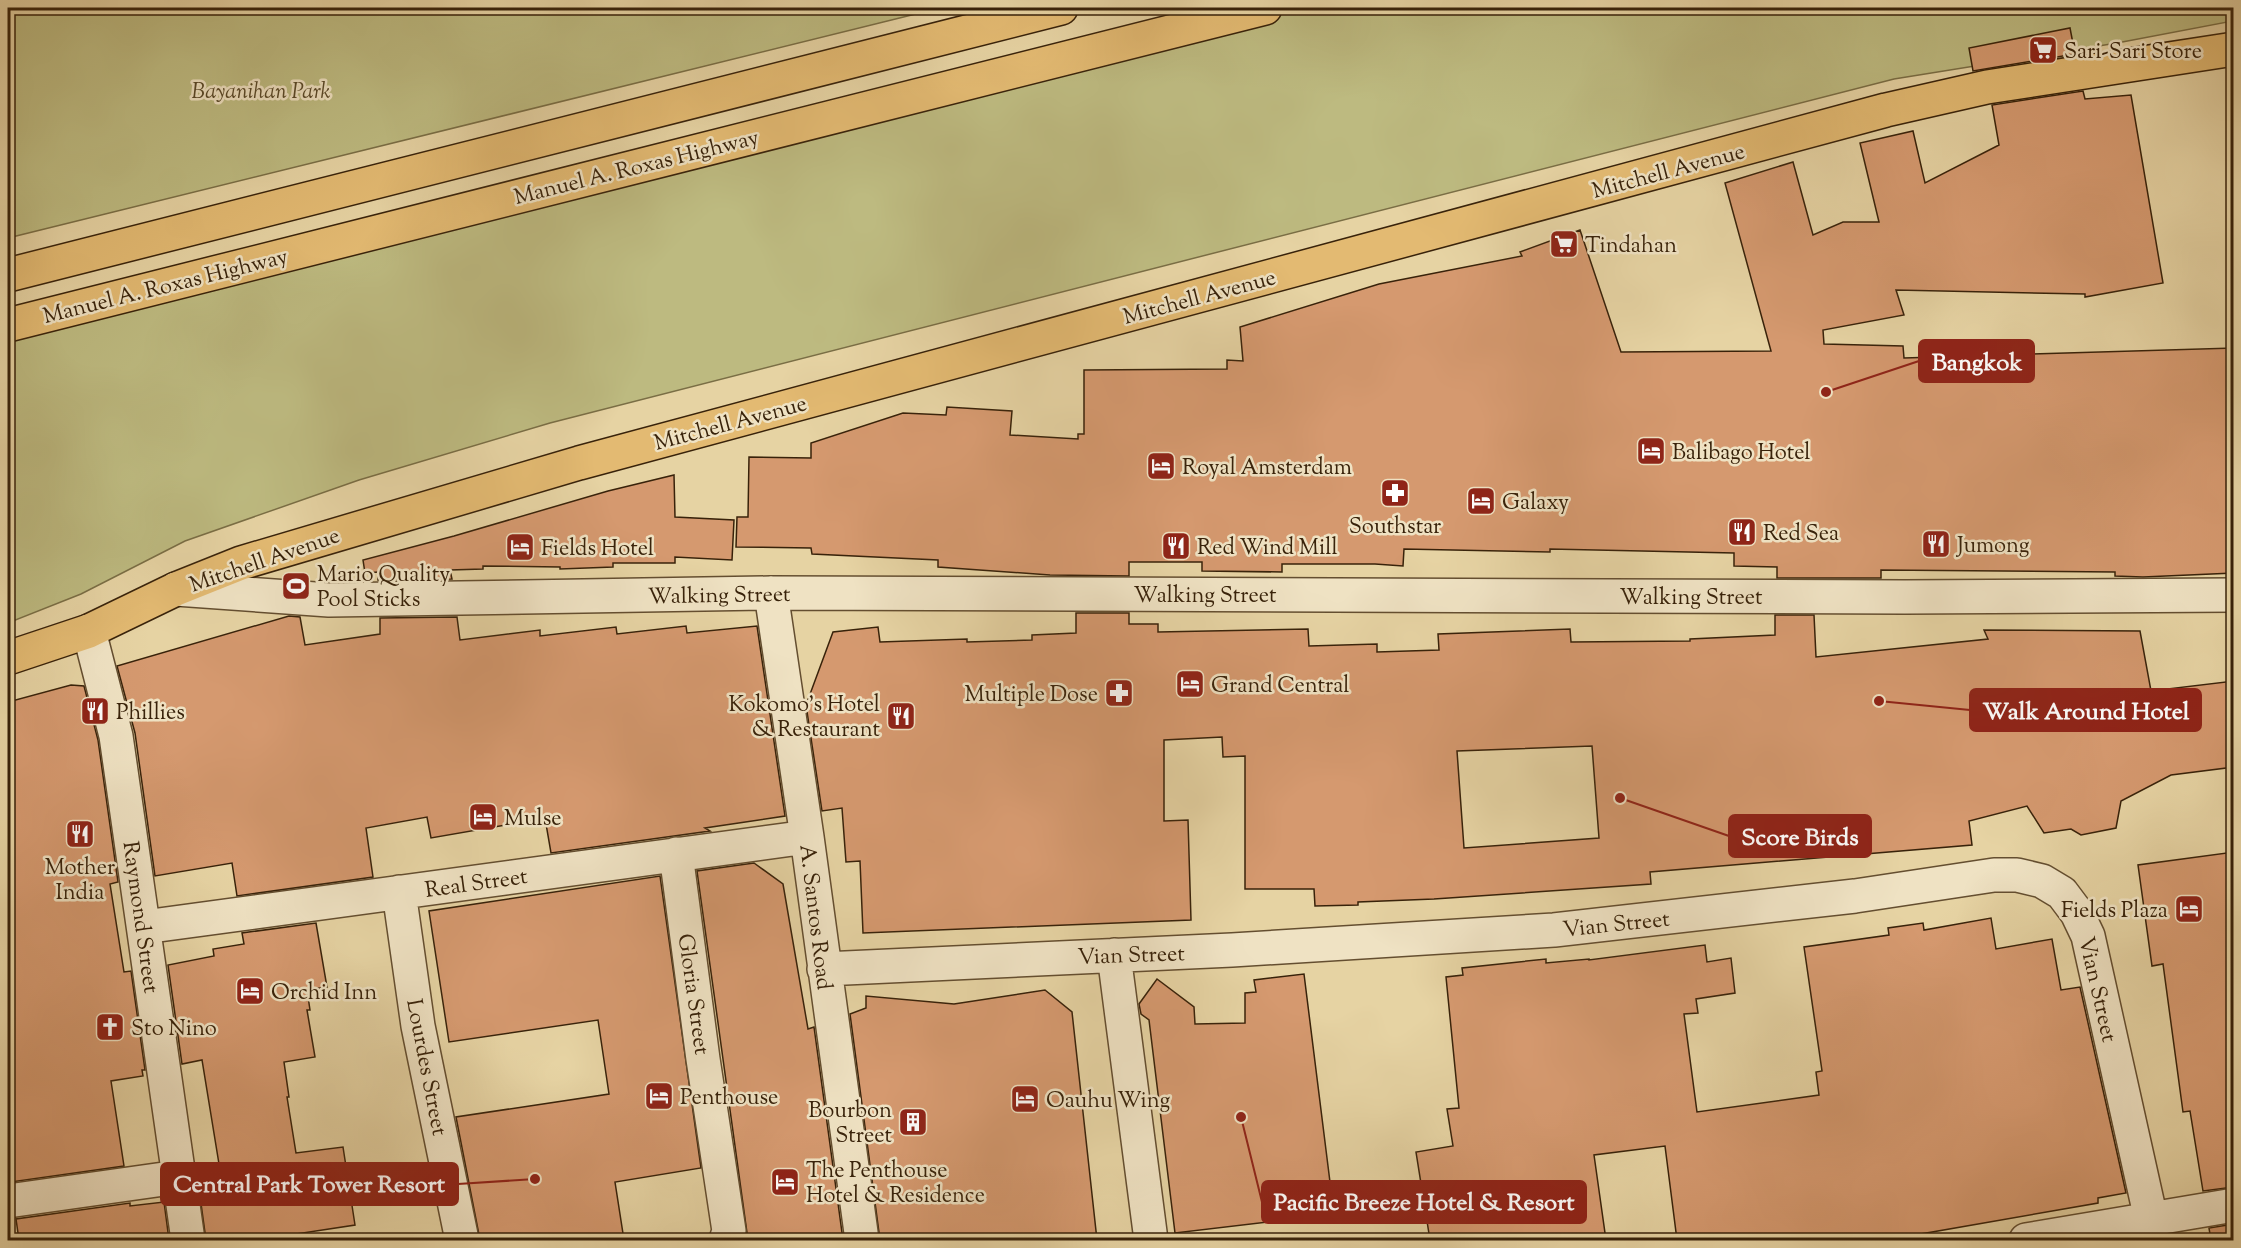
<svg xmlns="http://www.w3.org/2000/svg" width="2241" height="1248" font-family="'Sorts Mill Goudy',serif">
	<style>
		.green { fill: #bdba80; stroke: #7a6e45; stroke-width: 1.5 }
		.building { fill: #d5996f; stroke: #38220a; stroke-width: 1.5; fill-rule: evenodd }
		.lines { fill: none; stroke-linecap: round; stroke-linejoin: round }
		.minor-casing { stroke: #644e30; stroke-width: 36 }
		.major-casing { stroke: #38220a; stroke-width: 36 }
		.minor { stroke: #efe2c3; stroke-width: 33 }
		.major { stroke: #e3ba72; stroke-width: 33 }
		.labels { text-anchor: middle; stroke-width: 5; stroke-linejoin: round; paint-order: stroke }
		.poi-label { font-size: 22px; fill: #38220a; stroke: #efe2c3; text-anchor: start }
		.park-label { font-size: 22px; font-style: italic; fill: #594828; stroke: #efe2c3 }
		.street-label { font-size: 22px; fill: #38220a; stroke: #efe2c3 }
		.leader { fill: none; stroke: #8f2418; stroke-width: 2 }
		.callout-dot { fill: #8f2418; stroke: #efe2c3; stroke-width: 2 }
		.callout { fill: #8f2418; stroke: #8f2418; stroke-width: 2 }
		.callout-label { font-size: 24px; text-anchor: middle; font-weight: bold; fill: #fff }
	</style>
	<rect width="100%" height="100%" fill="#e6d3a3"/>
	<filter id="stains"><feTurbulence type="fractalNoise" baseFrequency=".00333" numOctaves="4"/><feColorMatrix values="0 0 0 0 .2 0 0 0 0 .09 0 0 0 0 .02 0 0 0 .5 -.17"/></filter>
	<radialGradient id="worn" r=".72"><stop offset=".6" stop-color="#630" stop-opacity="0"/><stop offset="1" stop-color="#630" stop-opacity=".3"/></radialGradient>
	<path class="green" d="M8 8H940L8 238Z
		M1299 8H2233V21L2117 43 1894 79 550 423 359 480 185 541 81 594 8 623V332Z"/>
	<path class="building" d="M2070 28 2075 54 1973 71 1969 48Z
		M2083 91 2085 99 2131 95 2163 283 2085 297V294L1896 290 1904 315 1823 330 1824 344 1903 346 1904 358 2234 348V573L2143 577 2115 576V572L1881 570V578H1777V567L1734 566V553L1550 549V552L1404 549 1403 566 1375 564H1282V572L1202 571V562H1129V576L1050 575 938 567V560L812 554 811 548 736 547 737 517H748L749 457 811 458V443L903 413 946 415 947 407 1012 411 1010 435 1078 439V434H1084V370L1227 369V360L1243 361 1240 327 1379 284 1522 256 1520 252 1580 230 1621 352 1771 351 1725 183 1793 162 1813 235 1843 222H1879L1860 143 1913 131 1925 183 1999 145 1992 105Z
		M674 475 675 517 734 520 732 560 675 557V563H613V567L560 569V567L483 566V569L450 570 452 579 378 580V572L365 573 363 560 454 536 608 491Z
		M1076 613H1129V624H1158V632L1308 629 1309 646 1377 644V652L1439 650 1438 634 1570 629 1571 642 1690 641V639L1775 635V615H1814L1816 657 1988 639 1984 630 2140 631 2151 691 2234 681V767L2171 775 2121 801 2116 828 2081 835 2071 829 2044 833 2027 806 1969 821 1972 845 1650 872 1651 884 1434 899 1358 902V905L1315 906 1314 889H1245V756L1223 757 1222 737 1164 740V821L1188 820 1191 920 863 933 860 861 846 862 842 808 822 811 806 705 833 632 878 627 880 642 967 639V642L1032 640V635L1076 633ZM1592 746 1599 838 1464 848 1457 751Z
		M289 616 300 617 305 645 380 634V618L457 617 460 640 540 630V636L616 627 617 634 686 626 687 633 757 626 785 816 705 828 710 831 551 853 545 818 431 838 427 817 366 828 373 877 237 896 232 863 155 876 135 733 117 666Z
		M71 685 84 686 98 740 118 882 110 884 124 972 131 971 145 1070H142L143 1076 111 1081 124 1166 11 1182 10 1171 8 1172V702Z
		M2234 852V1187L2203 1191 2190 1111 2183 1112 2163 964 2152 966 2138 865Z
		M754 863 783 884 808 1029 814 1027 843 1240H748L697 871Z
		M660 876 701 1168 615 1182 624 1240H480L456 1117 609 1094 598 1020 449 1042 429 911Z
		M1991 918 1996 949 2052 939 2061 990 2080 987 2126 1193 2098 1198V1203L1886 1240V1235L1854 1240H1677L1665 1146 1594 1155 1606 1240H1430L1416 1152 1453 1146 1447 1109 1459 1108 1446 977 1463 975 1462 968 1546 959V963L1589 959V960L1705 945 1707 962 1731 958 1735 993 1696 999 1698 1013 1684 1014 1697 1112 1819 1095 1816 1072 1822 1071 1804 947 1889 935 1888 928 1923 923 1924 930Z
		M316 923 327 987 307 990 310 1010H307L315 1057 284 1062 289 1097H287L296 1153 343 1147 355 1225 289 1235 290 1240H206L196 1167 219 1164 202 1060 182 1064 168 965 214 956 213 949 244 944 242 933Z
		M1304 974 1334 1214 1175 1233 1149 1020 1141 1014 1139 1004 1157 979 1194 1007 1195 1024 1245 1023V993L1256 992 1254 980Z
		M1045 990 1072 1012 1097 1240H880L850 1014 866 1008V996L954 1004Z
		M164 1202 169 1240H19L16 1219 130 1203V1206Z
		M2234 1224V1240H2211L2209 1228Z"/>
	<g class="lines">
		<g class="minor-casing">
			<path id="minor" d="M176 589 329 600 771 593 1905 597 2234 595
				M771 593 807 837 862 1240
				M89 631 116 736 188 1240
				M676 854 703 1059 729 1231 726 1240
				M399 892 418 1026 462 1240
				M144 927 807 837
				M1114 955 1151 1240
				M824 969 1232 950 1554 930 1855 896 1994 875H2017L2042 881 2062 893 2077 913 2088 936 2151 1219
				M8 1201 178 1177
				M2026 1240 2234 1205"/>
		</g>
		<g class="major-casing">
			<path id="major" d="M8 275 1061 8
				M8 325 1265 8
				M8 658 89 631 176 589 241 563 579 463 1886 110 1987 87 2234 49"/>
		</g>
		<use href="#minor" class="minor"/>
		<use href="#major" class="major"/>
	</g>
	<defs>
		<g id="supermarket-square" transform="scale(1.5)"><rect x="-9" y="-9" width="18" height="18" rx="4" fill="#8f2418" stroke="#efe2c3"/><path d="M-6-5.5h2.5l.6 2H6L4.5 2H-2.5L-4.4-4H-6ZM-1.5 3.2a1.3 1.3 0 1 0 .1 0ZM3 3.2a1.3 1.3 0 1 0 .1 0Z" fill="#fff"/></g>
		<g id="hotel-square" transform="scale(1.5)"><rect x="-9" y="-9" width="18" height="18" rx="4" fill="#8f2418" stroke="#efe2c3"/><path d="M-6-4.5h1.5V1H6V5H4.5V3h-9V5H-6ZM-4 0a1.8 1.8 0 1 1 3.6 0ZM.5 0V-2.5h3Q6-2.5 6 0Z" fill="#fff"/></g>
		<g id="pharmacy-square" transform="scale(1.5)"><rect x="-9" y="-9" width="18" height="18" rx="4" fill="#8f2418" stroke="#efe2c3"/><path d="M-2-6h4v4h4v4h-4v4h-4v-4h-4v-4h4Z" fill="#fff"/></g>
		<g id="restaurant-square" transform="scale(1.5)"><rect x="-9" y="-9" width="18" height="18" rx="4" fill="#8f2418" stroke="#efe2c3"/><path d="M-5-6h1v4h1v-4h1v4h1v-4h1v5L-1.5 .5V6h-2V.5L-5-1ZM5-6V6H3V1.5H1.5Q1.5-4 5-6Z" fill="#fff"/></g>
		<g id="stadium-square" transform="scale(1.5)"><rect x="-9" y="-9" width="18" height="18" rx="4" fill="#8f2418" stroke="#efe2c3"/><path d="M0-5a6.5 5 0 1 0 0 10a6.5 5 0 1 0 0-10ZM-3.5-1.8h7v3.6h-7Z" fill="#fff"/></g>
		<g id="church-square" transform="scale(1.5)"><rect x="-9" y="-9" width="18" height="18" rx="4" fill="#8f2418" stroke="#efe2c3"/><path d="M-1.2-6h2.4v3.5h3.3v2.4h-3.3V6h-2.4V-.1h-3.3v-2.4h3.3Z" fill="#fff"/></g>
		<g id="building-square" transform="scale(1.5)"><rect x="-9" y="-9" width="18" height="18" rx="4" fill="#8f2418" stroke="#efe2c3"/><path d="M-4-6H4V6H1V3H-1V6H-4ZM-2.5-4.3h1.7v1.8h-1.7ZM.8-4.3h1.7v1.8H.8ZM-2.5-1h1.7V.8h-1.7ZM.8-1h1.7V.8H.8Z" fill="#fff"/></g>
	</defs>
	<g fill-rule="evenodd">
		<use href="#supermarket-square" x="2043" y="50"/>
		<use href="#supermarket-square" x="1564" y="244"/>
		<use href="#hotel-square" x="1651" y="451"/>
		<use href="#hotel-square" x="1161" y="466"/>
		<use href="#pharmacy-square" x="1395" y="493"/>
		<use href="#hotel-square" x="1481" y="501"/>
		<use href="#restaurant-square" x="1742" y="532"/>
		<use href="#restaurant-square" x="1936" y="544"/>
		<use href="#restaurant-square" x="1176" y="546"/>
		<use href="#hotel-square" x="520" y="547"/>
		<use href="#stadium-square" x="296" y="586"/>
		<use href="#hotel-square" x="1190" y="684"/>
		<use href="#pharmacy-square" x="1119" y="693"/>
		<use href="#restaurant-square" x="95" y="711"/>
		<use href="#restaurant-square" x="901" y="716"/>
		<use href="#hotel-square" x="483" y="817"/>
		<use href="#restaurant-square" x="80" y="834"/>
		<use href="#hotel-square" x="2189" y="909"/>
		<use href="#hotel-square" x="250" y="991"/>
		<use href="#church-square" x="110" y="1027"/>
		<use href="#hotel-square" x="659" y="1096"/>
		<use href="#hotel-square" x="1025" y="1099"/>
		<use href="#building-square" x="913" y="1122"/>
		<use href="#hotel-square" x="785" y="1182"/>
	</g>
	<g class="labels">
		<g class="poi-label">
			<text x="2064" y="58">Sari-Sari Store</text>
			<text x="1585" y="252">Tindahan</text>
			<text x="1672" y="459">Balibago Hotel</text>
			<text x="1182" y="474">Royal Amsterdam</text>
			<text x="1502" y="509">Galaxy</text>
			<text x="1395" y="533" text-anchor="middle">Southstar</text>
			<text x="1763" y="540">Red Sea</text>
			<text x="1957" y="552">Jumong</text>
			<text x="1197" y="554">Red Wind Mill</text>
			<text x="541" y="555">Fields Hotel</text>
			<text x="317" y="581">Mario Quality<tspan x="317" dy="25">Pool Sticks</tspan></text>
			<text x="1211" y="692">Grand Central</text>
			<text x="1098" y="701" text-anchor="end">Multiple Dose</text>
			<text x="880" y="711" text-anchor="end">Kokomo's Hotel<tspan x="880" dy="25">&amp; Restaurant</tspan></text>
			<text x="116" y="719">Phillies</text>
			<text x="504" y="825">Mulse</text>
			<text x="80" y="874" text-anchor="middle">Mother<tspan x="80" dy="25">India</tspan></text>
			<text x="2168" y="917" text-anchor="end">Fields Plaza</text>
			<text x="271" y="999">Orchid Inn</text>
			<text x="131" y="1035">Sto Nino</text>
			<text x="680" y="1104">Penthouse</text>
			<text x="1046" y="1107">Oauhu Wing</text>
			<text x="892" y="1117" text-anchor="end">Bourbon<tspan x="892" dy="25">Street</tspan></text>
			<text x="806" y="1177">The Penthouse<tspan x="806" dy="25">Hotel &amp; Residence</tspan></text>
		</g>
		<g class="park-label">
			<text x="261" y="98">Bayanihan Park</text>
		</g>
		<g class="street-label">
			<text transform="translate(636 166) rotate(-14)" y="8">Manuel A. Roxas Highway</text>
			<text transform="translate(1668 170) rotate(-15)" y="8">Mitchell Avenue</text>
			<text transform="translate(165 285) rotate(-14)" y="8">Manuel A. Roxas Highway</text>
			<text transform="translate(1199 296) rotate(-15)" y="8">Mitchell Avenue</text>
			<text transform="translate(730 422) rotate(-15)" y="8">Mitchell Avenue</text>
			<text transform="translate(264 559) rotate(-19)" y="8">Mitchell Avenue</text>
			<text transform="translate(719 594) rotate(-1)" y="8">Walking Street</text>
			<text x="1205" y="602">Walking Street</text>
			<text x="1691" y="604">Walking Street</text>
			<text transform="translate(476 882) rotate(-8)" y="8">Real Street</text>
			<text transform="translate(142 917) rotate(82)" y="8">Raymond Street</text>
			<text transform="translate(817 917) rotate(83)" y="8">A. Santos Road</text>
			<text transform="translate(1616 923) rotate(-6)" y="8">Vian Street</text>
			<text transform="translate(1131 954) rotate(-2)" y="8">Vian Street</text>
			<text transform="translate(2099 989) rotate(77)" y="8">Vian Street</text>
			<text transform="translate(695 994) rotate(82)" y="8">Gloria Street</text>
			<text transform="translate(428 1067) rotate(79)" y="8">Lourdes Street</text>
		</g>
	</g>
	<path class="leader" d="M1826 392L1919 361M1879 701L1970 710M1620 798L1729 836M535 1179L458 1184M1241 1117L1262 1202"/>
	<g class="callout-dot">
		<circle cx="1826" cy="392" r="6"/>
		<circle cx="1879" cy="701" r="6"/>
		<circle cx="1620" cy="798" r="6"/>
		<circle cx="535" cy="1179" r="6"/>
		<circle cx="1241" cy="1117" r="6"/>
	</g>
	<g class="callout">
		<rect x="1919" y="340" width="115" height="42" rx="6"/>
		<rect x="1970" y="689" width="231" height="42" rx="6"/>
		<rect x="1729" y="815" width="142" height="42" rx="6"/>
		<rect x="161" y="1163" width="297" height="42" rx="6"/>
		<rect x="1262" y="1181" width="324" height="42" rx="6"/>
	</g>
	<g class="callout-label">
		<text x="1977" y="370">Bangkok</text>
		<text x="2086" y="719">Walk Around Hotel</text>
		<text x="1800" y="845">Score Birds</text>
		<text x="309" y="1192">Central Park Tower Resort</text>
		<text x="1424" y="1210">Pacific Breeze Hotel &amp; Resort</text>
	</g>
	<rect width="2241" height="1248" fill="none" stroke="#e6d3a3" stroke-width="30"/>
	<rect x="9" y="9" width="2223" height="1230" fill="none" stroke="#38220a" stroke-width="3"/>
	<rect x="15" y="15" width="2211" height="1218" fill="none" stroke="#38220a" stroke-width="1.5"/>
	<rect width="100%" height="100%" filter="url(#stains)"/>
	<rect width="100%" height="100%" fill="url(#worn)"/>
</svg>
